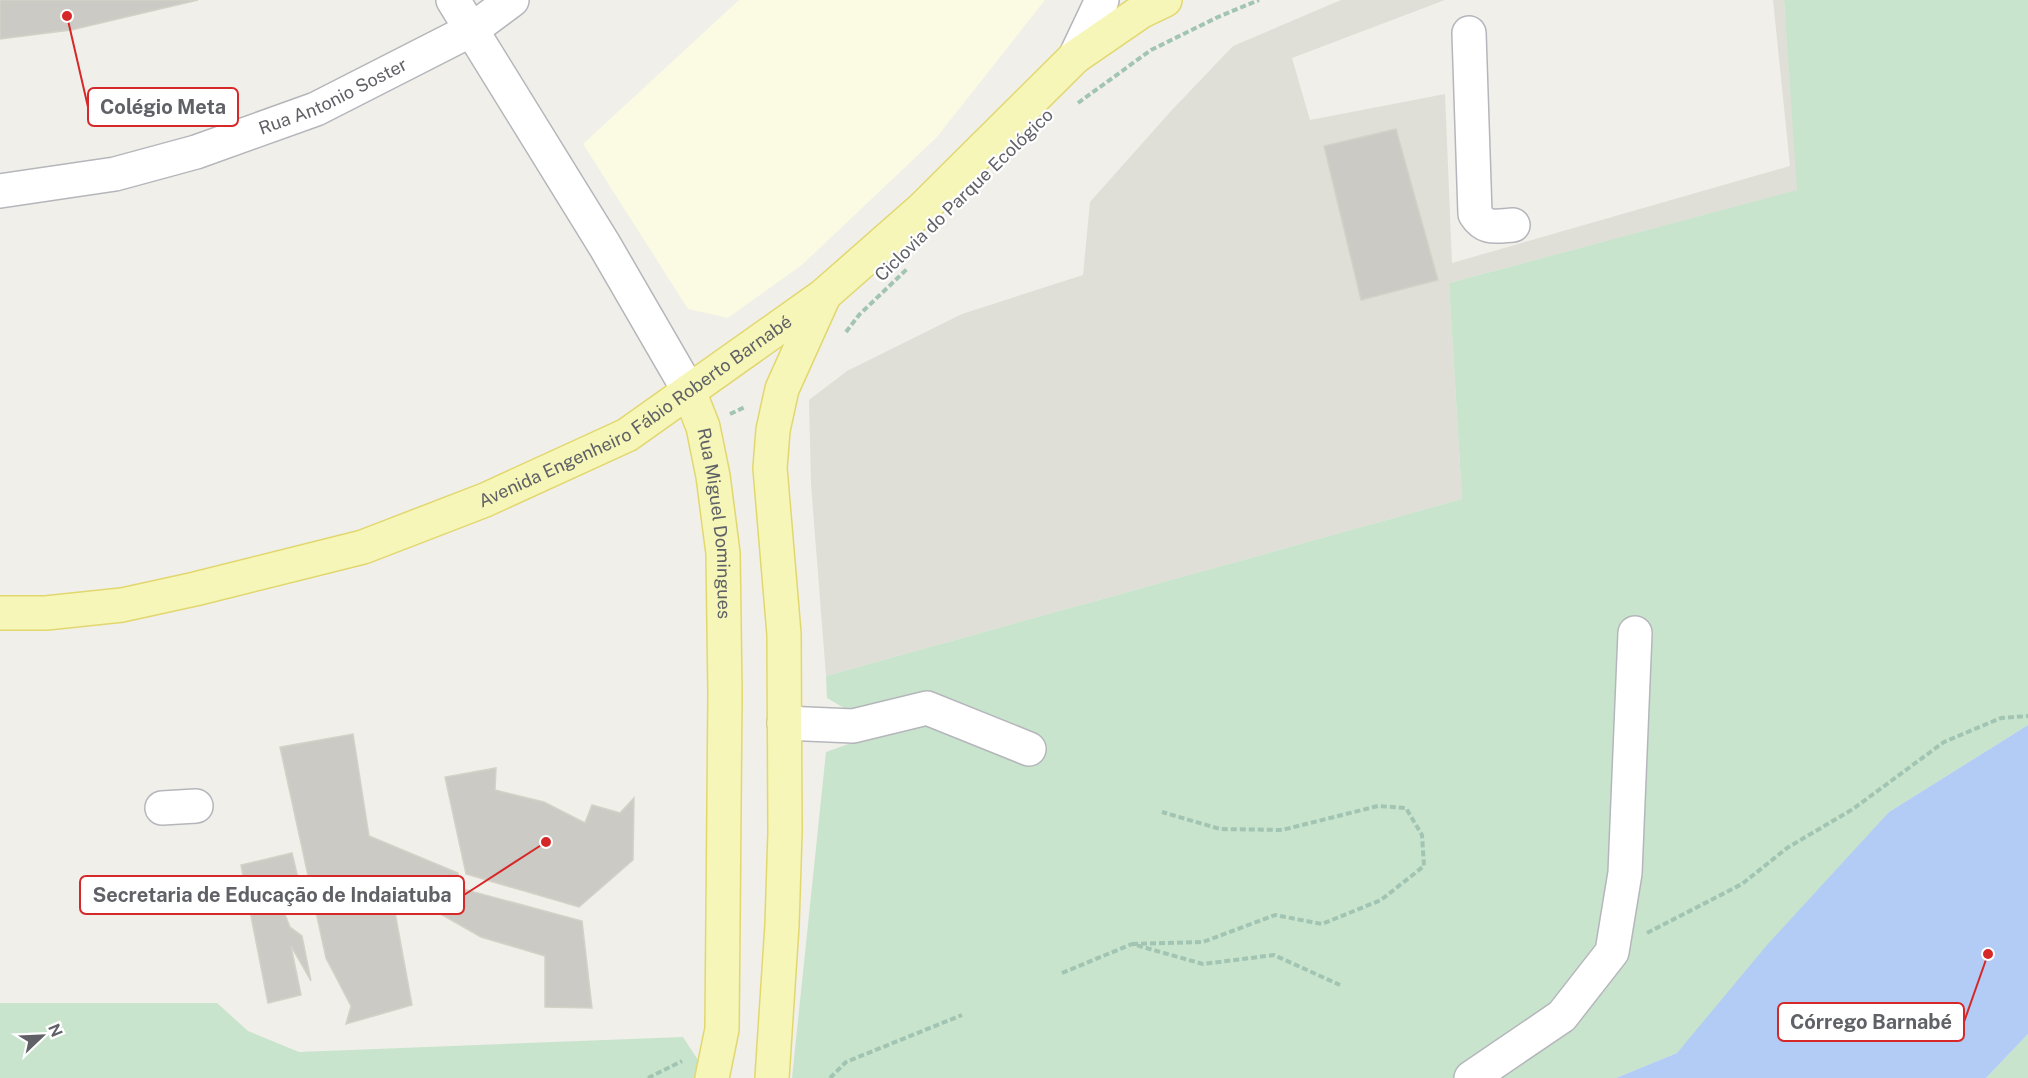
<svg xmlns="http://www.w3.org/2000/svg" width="2028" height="1078" font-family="'Public Sans',sans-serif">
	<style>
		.commercial { fill: #fbfae3 }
		.education { fill: #dfdfd7 }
		.green { fill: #c8e4cd }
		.water { fill: #b3ccf6 }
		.building { fill: #cbcac5; stroke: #d4d2c7; stroke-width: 1.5 }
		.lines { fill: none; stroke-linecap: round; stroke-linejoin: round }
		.minor-casing { stroke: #b5b6bb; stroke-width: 36 }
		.major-casing { stroke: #e2d76f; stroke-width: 36 }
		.path { stroke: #a2c4b2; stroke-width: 4; stroke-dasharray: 6 3; stroke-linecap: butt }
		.minor { stroke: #fff; stroke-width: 33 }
		.major { stroke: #f5f6b7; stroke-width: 33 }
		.labels { text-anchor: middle; stroke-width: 4.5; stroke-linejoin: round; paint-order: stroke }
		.street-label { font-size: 18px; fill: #606167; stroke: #fff }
		.leader { fill: none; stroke: #d62828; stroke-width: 2 }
		.callout-dot { fill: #d62828; stroke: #fff; stroke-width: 2 }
		.callout { fill: #fff; stroke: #d62828; stroke-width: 2 }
		.callout-label { font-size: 20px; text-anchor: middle; font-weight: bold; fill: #606167 }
	</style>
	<rect width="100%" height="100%" fill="#f0efe9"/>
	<path class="commercial" d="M739 0H1045L937 137 803 264 728 318 688 309 583 144Z"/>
	<path class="education" d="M1341 0H1445L1292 58 1310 120 1445 94 1452 263 1790 166 1773 0H1784L1798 190 1449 283 1462 499 826 676 811 484 809 400 847 371 962 314 1083 275 1090 202 1171 111 1233 46Z"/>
	<path class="green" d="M1784 0H2028V725L1889 812 1677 1053 1616 1078H792L826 752 854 742 851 712 827 698 826 676 1462 499 1449 283 1797 190Z
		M0 1003H217L248 1031 299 1052 683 1037 698 1060 694 1078H0Z
		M2028 1034V1078H1986Z"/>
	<path class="water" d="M2028 725V1034L1986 1078H1616L1677 1053 1767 945 1889 812Z"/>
	<path class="building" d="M0 0H198L71 30 0 39Z
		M1396 129 1438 280 1361 300 1324 146Z
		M353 734 369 836 458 873 459 888 582 921 592 1008 545 1007V956L481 937 390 885 412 1005 346 1024 351 1006 326 958 280 747Z
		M496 768 495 790 544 802 585 823 592 805 620 813 634 798 633 860 579 907 466 874 445 777Z
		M292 853 299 882 276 892 290 927 302 936 311 981 291 946 301 995 268 1003 241 865Z"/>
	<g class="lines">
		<g class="minor-casing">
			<g id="minor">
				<path d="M453 0 605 246 689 391"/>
				<path d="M1469 33 1475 214C1485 230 1496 226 1513 225"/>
				<path d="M1075 57 1102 0"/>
				<path id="s1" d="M0 191 115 174 196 152 316 109 473 29 512 0"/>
				<path d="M784 723 853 726 927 708 1029 749"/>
				<path d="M162 808 196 806"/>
				<path d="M1471 1078 1562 1016 1612 952 1625 873 1635 633"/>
			</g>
		</g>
		<g class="major-casing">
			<g id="major">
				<path id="s2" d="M689 391 703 427 713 476 723 553 725 694 722 1029 712 1078"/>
				<path id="s3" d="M0 613H46L122 605 195 589 363 547 485 500 627 435 823 296 922 209 1075 57 1142 11 1165 0"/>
				<path d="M772 1078 782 925 785 832 784 634 770 468 773 430 782 389 823 298"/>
			</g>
		</g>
		<path class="path" d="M1078 103 1151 50 1218 17 1259 0
			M846 332 859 315 907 269
			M730 414 745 407
			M1647 933 1742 884 1787 848 1853 809 1944 742 2001 718 2028 716
			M1132 944 1203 942 1275 915 1322 924 1381 900 1424 866 1422 835 1406 808 1378 806 1282 830 1220 829 1162 812
			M1062 973 1132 944 1203 964 1274 955 1340 985
			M648 1078 682 1061
			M830 1078 846 1062 962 1015"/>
		<use href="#minor" class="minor"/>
		<use href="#major" class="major"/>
	</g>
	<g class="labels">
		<g class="street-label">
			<text dy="6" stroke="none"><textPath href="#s1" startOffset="348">Rua Antonio Soster</textPath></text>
			<text transform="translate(964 195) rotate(-44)" y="6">Ciclovia do Parque Ecológico</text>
			<text dy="6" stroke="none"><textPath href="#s3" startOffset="676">Avenida Engenheiro Fábio Roberto Barnabé</textPath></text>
			<text dy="6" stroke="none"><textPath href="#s2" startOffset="136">Rua Miguel Domingues</textPath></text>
		</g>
	</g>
	<path class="leader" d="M67 16L88 107M546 842L464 895M1988 954L1964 1022"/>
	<g class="callout-dot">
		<circle cx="67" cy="16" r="6"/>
		<circle cx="546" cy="842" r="6"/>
		<circle cx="1988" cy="954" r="6"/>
	</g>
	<g class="callout">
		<rect x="88" y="88" width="150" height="38" rx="6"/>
		<rect x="80" y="876" width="384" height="38" rx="6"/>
		<rect x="1778" y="1003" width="186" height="38" rx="6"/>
	</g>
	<g class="callout-label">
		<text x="163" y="114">Colégio Meta</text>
		<text x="272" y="902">Secretaria de Educação de Indaiatuba</text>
		<text x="1871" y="1029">Córrego Barnabé</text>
	</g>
	<g transform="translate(42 1036) rotate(67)" stroke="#ffffff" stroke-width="4.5" paint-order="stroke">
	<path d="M0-4.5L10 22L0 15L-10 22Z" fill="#606167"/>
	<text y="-9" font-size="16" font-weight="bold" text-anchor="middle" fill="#606167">N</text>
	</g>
</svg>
